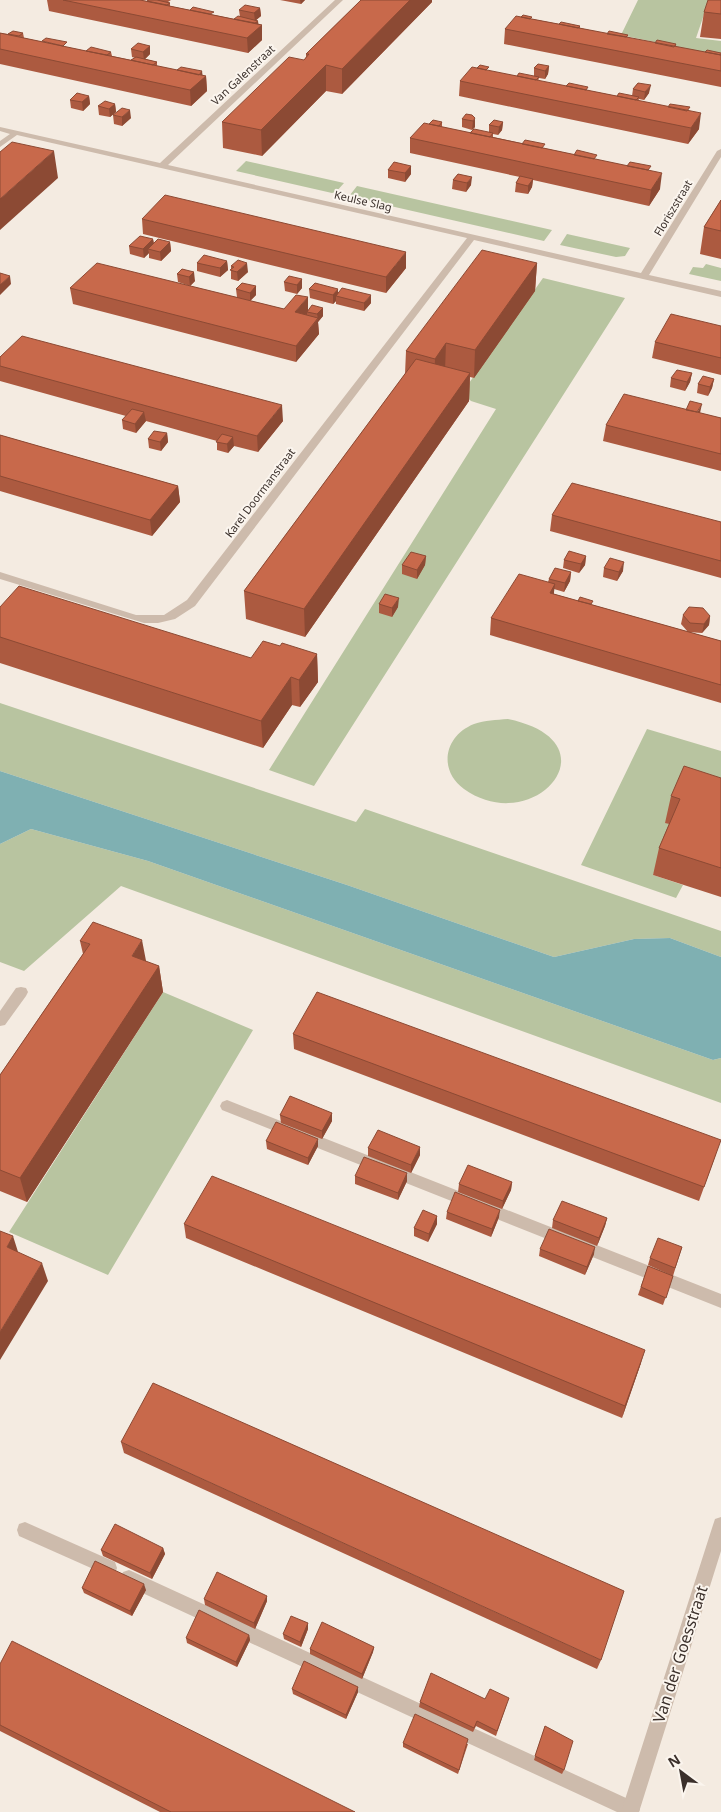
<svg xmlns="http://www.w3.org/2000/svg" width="721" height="1812" font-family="'Noto Sans',sans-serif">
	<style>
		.green { fill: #b8c4a0 }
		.water { fill: #7fb0b2 }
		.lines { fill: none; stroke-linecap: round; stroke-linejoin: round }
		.service { fill: #cdbbac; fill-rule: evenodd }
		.minor { fill: #cdbbac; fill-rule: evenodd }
		.wall { fill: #ac5a40 }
		.shaded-wall { fill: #8c4a34 }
		.building { fill: #c8694b; stroke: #8c4a34 }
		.labels { text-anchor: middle; stroke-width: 4; stroke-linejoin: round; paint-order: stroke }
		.far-street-label { font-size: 11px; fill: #3b302b; stroke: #fbf5ee }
		.near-street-label { font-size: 16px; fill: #3b302b; stroke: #fbf5ee }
	</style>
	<rect width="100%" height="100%" fill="#f4ebe1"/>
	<path class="green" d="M638 0H709L696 38 721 41V56L621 35Z
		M246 161 344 183 336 192 332 193 236 171Z
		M357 186 552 230 544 241 351 197 350 195Z
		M567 234 630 248 625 256 616 257 560 245Z
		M706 264 721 268V281L689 274 693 267 703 268Z
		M543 278 625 298 314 786 269 770 496 409 471 401 462 393Z
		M0 703 356 822 365 809 721 931V957L670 938 634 939 554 957 347 885 0 771Z
		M508 719C618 742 534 839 464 789 438 770 444 736 474 724 485 720 496 720 508 719Z
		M647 729 721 751V811L665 822 674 826 653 875 683 885 676 898 581 865Z
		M31 829 148 861 713 1060 721 1058V1103L121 886 24 971 0 962V844Z
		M163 992 253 1030 108 1275 9 1232Z"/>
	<path class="water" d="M0 771 347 885 554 957 634 939 670 938 721 957V1058L713 1060 148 861 31 829 0 844Z"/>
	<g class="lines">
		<path class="service" d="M227 1100 721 1294V1308L222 1110 220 1106 222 1102Z
			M25 1522 115 1562 117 1568 115 1574 109 1576 19 1536 17 1530 19 1524Z
			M129 1570 637 1803 640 1809 639 1812H617L123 1584 121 1578 123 1572Z"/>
		<path class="minor" d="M335 0H343L168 165 641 273 717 151 721 149V157L649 275 721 291V297L474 240 195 606 175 619 158 623H144L0 579V572L136 615H164L187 600 467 238 17 135 0 147V141L10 134 0 131V127L160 163Z
			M21 987 26 988 28 992 26 996 5 1025 0 1026V1011L16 988Z
			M721 1517V1551L639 1812H621L713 1525 715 1519Z"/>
	</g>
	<path class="wall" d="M47 0H140L147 1 148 0H171L168 2 170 3V6L234 19 240 17 239 10 260 8 261 16 256 20 258 21V24L262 25V40L248 53 49 11Z
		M280 0H305L301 4Z
		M361 0H432V2L342 94 326 91 262 156 223 148 222 122 304 60 306 57V54Z
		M721 0V39L700 37 704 12Z
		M521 17 559 24 580 26V28L607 34 628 35 627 38 655 43 676 44V47L705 52 721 53V87L504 44 505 29Z
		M0 33 8 34 23 33 24 38 86 51 111 52 112 56 131 60 135 58 132 57 131 49 150 46V54L145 59 157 62V66L206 76 207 91 191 106 0 64Z
		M549 66 548 74 545 79 539 78 538 81 617 96H632L633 89 638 83 649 93 644 100 639 99 638 101 689 111 699 129 688 144 459 96 460 81 489 71 517 76H534V68Z
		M89 96 90 104 83 111 71 108 70 100Z
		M115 104 116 112 110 117 99 115 98 106Z
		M113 115 131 118 122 126 114 124Z
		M472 115 475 127 472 130 462 127V119Z
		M442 122V127L470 133 489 132V125L503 122 502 130 498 135 493 134V137L650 171 660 189 649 206 533 180 532 187 528 194 515 192 516 183 520 177 410 153V138L429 124Z
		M411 166V174L405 182 388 178V170Z
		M458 174 471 185 466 192 452 189 453 180Z
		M721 200V259L700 254 704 227Z
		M142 219 406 268 386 293 143 234Z
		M153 239 154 243 170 242 171 251 161 261 149 258V253L144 258 130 254 129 246Z
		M227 261 228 270 220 277 197 271V263Z
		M537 263 535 291 474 378 470 377 469 401 305 637 246 619 244 591 405 374 406 351Z
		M231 266 248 272 238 281 231 279Z
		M182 269 195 281 190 286 178 282 177 274Z
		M302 279V288L297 294 285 291 284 282Z
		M256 286V295L250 301 284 309 308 310 323 316 318 322 319 334 296 362 73 304 70 288 237 297 236 289Z
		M309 289 338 292 371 303 364 311 336 304V301L333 304 310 298Z
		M721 326V375L652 358 655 342Z
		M0 357 283 421 258 452 234 446 228 453 217 450V441L146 421 136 433 123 429 122 420 126 416 0 381Z
		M692 373 690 382 685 391 670 387 671 378Z
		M714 379 712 388 708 396 697 393 698 384Z
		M686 410 721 418V471L603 441 606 425Z
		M167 433 168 442 161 451 149 448 148 439Z
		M0 435 178 486 180 502 152 536 0 491Z
		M552 515 721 522V578L550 531Z
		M426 556 425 565 417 579 402 574V565Z
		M586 556 585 565 579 573 563 568 564 560Z
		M604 568 623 571 617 581 603 577Z
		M571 572 570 581 564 592 554 589V594L721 641V703L490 635 491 618 548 582 549 579Z
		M379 604 398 607 392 617 379 613Z
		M0 607 251 658 280 646 317 654 318 682 300 707 292 705 263 748 0 663Z
		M683 615 710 616 709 625 702 633 688 632 681 624Z
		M721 778V897L653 875 659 848 669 824 665 823 671 796Z
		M80 941 159 966 163 992 27 1202 0 1191V1075L83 954Z
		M293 1034 716 1154 699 1201 294 1049Z
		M332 1113V1121L322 1139 281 1123 280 1115Z
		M266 1141 318 1146 308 1165 267 1149Z
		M368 1148 420 1155 411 1173 368 1156Z
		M355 1176 407 1181 398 1200 355 1184Z
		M512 1182 511 1190 502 1209 458 1192 459 1184Z
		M447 1212 499 1217 491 1237 446 1219Z
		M437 1216V1224L428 1242 414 1236V1228Z
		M607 1218 605 1226 597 1246 552 1228 553 1220Z
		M184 1224 641 1363 622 1418 186 1238Z
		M682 1247 673 1276 648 1265 650 1258Z
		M540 1249 594 1254 585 1275 539 1256Z
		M648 1266 673 1276 663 1305 638 1295Z
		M121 1442 601 1660 597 1669 124 1453Z
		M163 1548 165 1554 152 1579 103 1556 101 1550Z
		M82 1588 146 1590 132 1616 84 1593Z
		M267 1596V1601L255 1629 205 1605 204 1599Z
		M308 1623V1629L301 1647 284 1639 283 1634Z
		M249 1635 250 1640 237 1667 187 1643 186 1638Z
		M374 1647 373 1652 362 1679 310 1654V1649Z
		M0 1664 355 1812H160L0 1731Z
		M358 1687V1692L346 1719 293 1694 292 1689Z
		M485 1699 507 1703 496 1736 476 1726 473 1732 419 1707 420 1702Z
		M545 1726 564 1770 562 1774 534 1760Z
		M403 1743 468 1744 458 1774 403 1747Z"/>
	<path class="shaded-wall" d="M300 0H305L301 4Z
		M410 0H432V2L342 94V69Z
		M260 8 261 16 255 21 254 13Z
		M258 21 259 28 262 25V40L248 53 247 38 253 25Z
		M150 46V54L144 60 143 52Z
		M326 65V91L262 156 261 130Z
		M549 66 548 74 545 79V71Z
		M202 71 203 79 206 76 207 91 191 106 190 90 197 77Z
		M651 85 649 93 644 100 645 92Z
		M89 96 90 104 83 111 82 102Z
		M115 104 116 112 110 117 109 109Z
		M130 110 131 118 122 126V117Z
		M701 113 699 129 688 144 691 128Z
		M475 118V127L472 130 473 121Z
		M503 122 502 130 498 135 499 127Z
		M54 151 58 178 0 230V199Z
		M411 166V174L405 182V173Z
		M662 173 660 189 649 206 651 190Z
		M472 177 471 185 466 192 467 183Z
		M533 179 532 187 528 194V186Z
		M153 239 154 248 148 249 149 253 144 258 143 249Z
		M170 242 171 251 161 261 160 252Z
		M406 252V268L386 293V277Z
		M227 261 228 270 220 277V268Z
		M247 263 248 272 238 281 237 272Z
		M537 263 535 291 474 378 475 350Z
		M194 272 195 281 190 286 189 277Z
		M10 276 11 284 0 295V285Z
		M302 279V288L297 294V285Z
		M256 286V295L250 301V293Z
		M338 289V296H336V301L333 304V295Z
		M371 295V303L364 311V303Z
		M308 297V312H307V315L295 312Z
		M323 308V316L318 322 319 334 296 362V346L318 319 317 314Z
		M446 343 445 371 434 386 435 359Z
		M470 373 469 401 305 637 304 609Z
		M692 373 690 382 685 391 687 382Z
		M714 379 712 388 708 396 710 387Z
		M702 404 700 413H697Z
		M282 405 283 421 258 452 257 436Z
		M144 412 146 421 136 433 135 424Z
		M167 433 168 442 161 451 160 442Z
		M233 437 234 446 228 453 227 444Z
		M178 486 180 502 152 536 150 520Z
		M426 556 425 565 417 579V570Z
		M586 556 585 565 579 573 581 564Z
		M624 562 623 571 617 581 619 572Z
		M571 572 570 581 564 592 565 583Z
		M555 584 553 600 550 593Z
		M399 598 398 607 392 617V608Z
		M710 616 709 625 702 633 704 624Z
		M317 654 318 682 300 707 299 680Z
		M291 677 292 705 263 748 261 721Z
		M142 940 147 966 132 956Z
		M159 966 163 992 27 1202 20 1178Z
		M332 1113V1121L322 1139V1131Z
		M318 1139V1146L308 1165V1158Z
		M420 1147V1155L411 1173V1165Z
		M407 1173V1181L398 1200V1193Z
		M512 1182 511 1190 502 1209 503 1201Z
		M500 1210 499 1217 491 1237 492 1229Z
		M437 1216V1224L428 1242 429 1234Z
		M607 1218 605 1226 597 1246 599 1238Z
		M13 1236 19 1255 7 1247Z
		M595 1247 594 1254 585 1275 587 1267Z
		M42 1263 48 1281 0 1360V1332Z
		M645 1350 641 1363 622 1418 625 1406Z
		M163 1548 165 1554 152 1579 150 1573Z
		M144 1584 146 1590 132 1616 130 1611Z
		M267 1596V1601L255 1629 254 1623Z
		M308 1623V1629L301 1647 300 1642Z
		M249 1635 250 1640 237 1667 236 1662Z
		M374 1647 373 1652 362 1679V1674Z
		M358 1687V1692L346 1719V1715Z"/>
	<path class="building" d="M63 0H140L262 25 247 38Z
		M149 0H157L170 3 167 5 147 1Z
		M361 0H410L342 69 326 65 261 130 222 122 289 57 304 60 309 54H306Z
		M708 0H721V14L704 12Z
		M245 5 260 8 254 13 239 10Z
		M193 7 214 12 210 14 190 10Z
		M523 15 532 17 530 19 521 17Z
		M238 16 258 21 255 23 234 19Z
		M516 16 721 55V71L505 29Z
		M561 22 580 26 578 28 559 24Z
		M13 31 23 33 19 36 8 34Z
		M609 31 628 35 626 37 607 34Z
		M0 33 206 76 190 90 0 49Z
		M46 38 67 42 63 46 42 41Z
		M657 40 676 44 674 47 655 43Z
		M138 43 150 46 143 52 131 49Z
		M91 47 111 52 107 55 86 51Z
		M707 50 721 53V55L705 52Z
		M136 57 157 62 153 65 131 60Z
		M538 64 549 66 545 71 534 68Z
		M480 65 489 67 486 70 477 68Z
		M181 67 202 71 199 75 177 70Z
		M472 67 701 113 691 128 460 81Z
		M519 73 539 77 536 80 517 76Z
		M569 83 588 87 586 90 566 86Z
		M638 83 651 85 645 92 633 89Z
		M77 93 89 96 82 102 70 100Z
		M619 93 639 97 636 100 617 96Z
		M105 101 115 104 109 109 98 106Z
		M670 104 690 107 687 111 668 107Z
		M122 108 130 110 122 117 113 115Z
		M466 114 472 115 475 118 473 121 462 119Z
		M433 120 442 122 439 126 429 124Z
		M494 120 503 122 499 127 489 125Z
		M424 123 662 173 651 190 410 138Z
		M474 129 493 133 490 137 470 133Z
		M525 140 545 144 542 148 522 144Z
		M12 142 54 151 0 199V152Z
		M577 150 597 155 594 159 574 155Z
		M394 162 411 166 405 173 388 170Z
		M630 162 651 166 648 170 627 166Z
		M458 174 472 177 467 183 453 180Z
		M520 176 533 179 528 186 516 183Z
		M165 195 406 252 386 277 142 219Z
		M721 200V231L704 227Z
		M140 236 153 239 143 249 129 246Z
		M158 239 170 242 160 252 148 249Z
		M482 250 537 263 475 350 446 343 435 359 406 351Z
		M204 255 227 261 220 268 197 263Z
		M238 260 247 263 237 272 230 270 234 267 231 266Z
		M97 263 284 309 296 295 308 297 295 312 318 318 296 346 70 288Z
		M182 269 194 272 189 277 177 274Z
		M0 273 10 276 0 285Z
		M289 276 302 279 297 285 284 282Z
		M242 283 256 286 250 293 236 289Z
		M315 283 338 289 333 295 309 289Z
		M342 288 371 295 364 303 336 296Z
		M312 305 323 308 317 314 307 312Z
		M671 314 721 326V358L655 342Z
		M22 336 282 405 257 436 0 366V357Z
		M416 359 470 373 304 609 244 591Z
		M677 370 692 373 687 382 671 378Z
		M703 376 714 379 710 387 698 384Z
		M624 394 721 418V454L606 425Z
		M690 401 702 404 697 412 686 410Z
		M132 409 144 412 135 424 122 420Z
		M154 431 167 433 160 442 148 439Z
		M222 434 233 437 227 444 216 442Z
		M0 435 178 486 150 520 0 476Z
		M572 483 721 522V561L552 515Z
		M569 551 586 556 581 564 564 560Z
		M411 552 426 556 417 570 402 565Z
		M610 558 624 562 619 572 604 568Z
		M555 568 571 572 565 583 549 579Z
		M519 574 555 584 550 593 721 641V685L491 618Z
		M19 586 251 658 263 641 280 646 282 643 317 654 299 680 291 677 261 721 0 637V607Z
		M385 594 399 598 392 608 379 604Z
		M580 597 593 601 591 604 578 601Z
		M689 607 703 608 710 616 704 624 690 623 683 615Z
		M684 766 721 778V868L659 848 680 799 671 796Z
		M93 922 142 940 132 956 159 966 20 1178 0 1170V1075L90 944 80 941Z
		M317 992 721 1140 704 1187 293 1034Z
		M290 1096 332 1113 322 1131 280 1115Z
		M276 1122 318 1139 308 1158 266 1141Z
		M378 1130 420 1147 411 1165 368 1148Z
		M364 1157 407 1173 398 1193 355 1176Z
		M468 1165 512 1182 503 1201 459 1184Z
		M212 1176 645 1350 625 1406 184 1224Z
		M455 1192 500 1210 492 1229 447 1212Z
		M562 1201 607 1218 599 1238 553 1220Z
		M423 1210 437 1216 429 1234 414 1228Z
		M549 1229 595 1247 587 1267 540 1249Z
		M0 1231 13 1236 7 1247 42 1263 0 1332Z
		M658 1238 682 1247 675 1268 650 1258Z
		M648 1266 673 1276 666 1298 641 1287Z
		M153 1383 624 1591 601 1660 121 1442Z
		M115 1524 163 1548 150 1573 101 1550Z
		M95 1561 144 1584 130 1611 82 1588Z
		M217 1572 267 1596 254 1623 204 1599Z
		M199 1610 249 1635 236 1662 186 1638Z
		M291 1616 308 1623 300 1642 283 1634Z
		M322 1622 374 1647 362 1674 310 1649Z
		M12 1641 355 1812H171L0 1725V1664Z
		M304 1661 358 1687 346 1715 292 1689Z
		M431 1673 485 1699 490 1689 509 1698 497 1731 477 1721 474 1728 420 1702Z
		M415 1714 468 1739 459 1770 403 1743Z
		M545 1726 573 1741 564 1770 535 1756Z"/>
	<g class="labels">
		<g class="far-street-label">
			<text transform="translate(243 75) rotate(-43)" y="4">Van Galenstraat</text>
			<text transform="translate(363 201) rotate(13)" y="4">Keulse Slag</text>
			<text transform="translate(673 208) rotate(-59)" y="4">Floriszstraat</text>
			<text transform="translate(260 493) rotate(-53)" y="4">Karel Doormanstraat</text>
		</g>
		<g class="near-street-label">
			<text transform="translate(680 1654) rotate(-72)" y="6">Van der Goesstraat</text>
		</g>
	</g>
	<g transform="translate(681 1772) rotate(328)" stroke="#fbf5ee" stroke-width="4" paint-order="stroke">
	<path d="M0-4L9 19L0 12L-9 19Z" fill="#3b302b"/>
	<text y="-8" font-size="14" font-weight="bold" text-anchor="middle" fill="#3b302b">N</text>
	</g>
</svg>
